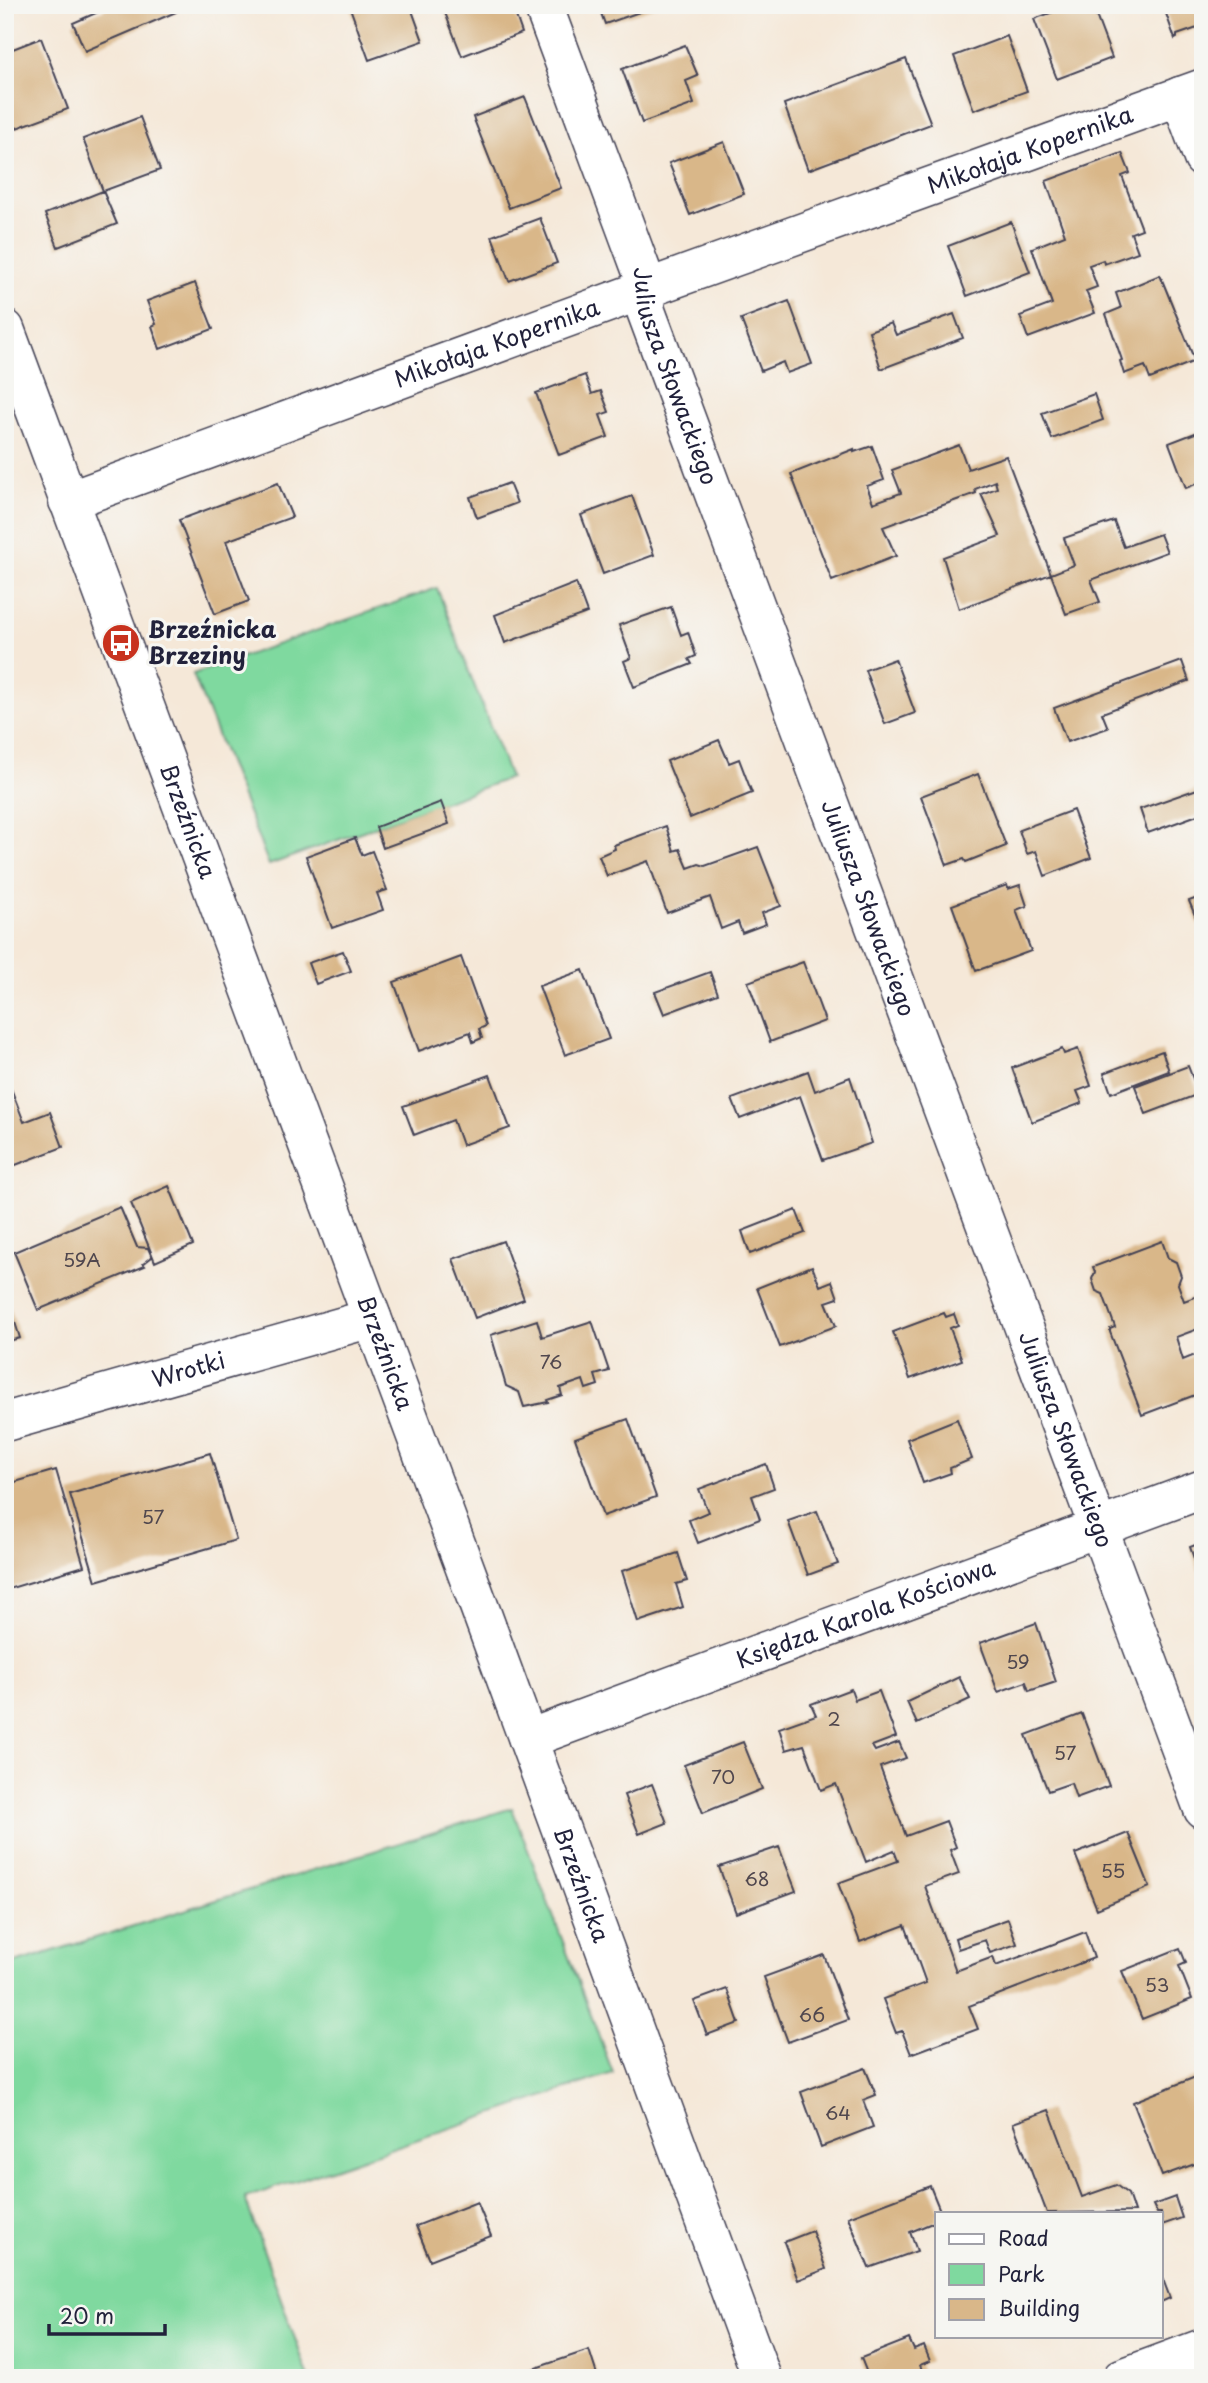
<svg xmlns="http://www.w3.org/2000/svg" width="1208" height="2383" font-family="'Playpen Sans',sans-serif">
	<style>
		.green { fill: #7fd99f; stroke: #507e6d; stroke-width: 2 }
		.building { fill: #d9b789 }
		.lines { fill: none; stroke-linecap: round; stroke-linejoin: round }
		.street-casing { stroke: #424053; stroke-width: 41 }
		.secondary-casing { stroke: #424053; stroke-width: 41 }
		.primary-casing { stroke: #424053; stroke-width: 41 }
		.street { stroke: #fff; stroke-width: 38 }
		.secondary { stroke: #fff; stroke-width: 38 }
		.primary { stroke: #fff; stroke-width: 38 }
		.labels { text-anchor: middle; stroke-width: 6; stroke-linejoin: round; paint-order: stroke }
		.number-label { font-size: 19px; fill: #50474e }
		.street-label { font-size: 23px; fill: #22223b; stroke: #f6f6f2 }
		.poi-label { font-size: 23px; font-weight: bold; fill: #22223b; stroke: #f6f6f2; text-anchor: start }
	</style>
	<rect width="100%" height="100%" fill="#f6f6f2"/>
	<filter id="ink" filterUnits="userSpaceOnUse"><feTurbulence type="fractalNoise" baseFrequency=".0143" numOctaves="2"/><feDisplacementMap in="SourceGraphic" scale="14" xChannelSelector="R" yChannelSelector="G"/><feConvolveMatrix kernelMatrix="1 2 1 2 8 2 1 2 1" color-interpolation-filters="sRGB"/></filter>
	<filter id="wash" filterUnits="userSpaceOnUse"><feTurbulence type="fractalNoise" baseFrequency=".00686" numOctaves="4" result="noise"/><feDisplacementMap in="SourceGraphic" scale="28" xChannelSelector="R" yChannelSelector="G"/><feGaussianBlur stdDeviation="1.57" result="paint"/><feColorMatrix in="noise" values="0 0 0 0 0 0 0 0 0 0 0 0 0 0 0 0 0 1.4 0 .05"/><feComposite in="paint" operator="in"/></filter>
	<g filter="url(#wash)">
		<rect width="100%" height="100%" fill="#f5e8d8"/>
		<path class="green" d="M437 588 510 778 269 865 193 674Z
			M512 1808 613 2073 245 2198 309 2378H5V1966Z"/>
		<g id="blocks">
			<path class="building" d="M114 5H173L176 12 85 51 73 23Z
				M349 5H410L423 41 369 60Z
				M442 5H512L522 33 462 56Z
				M598 5H657V6L605 24Z
				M1072 5H1092L1112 58 1057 79 1034 19Z
				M1163 5H1203V26L1177 35V38L1175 39Z
				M1007 36 1027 91 974 110 954 56Z
				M41 38 68 109 14 129 5 106V52Z
				M685 45 698 76 686 81 694 104 642 123 622 69Z
				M906 59 931 124 808 170 784 104Z
				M525 97 561 188 509 208 473 117Z
				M140 117 160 170 103 191 117 224 58 247 45 214 103 191 83 139Z
				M724 142 744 194 690 215 669 163Z
				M1122 153 1130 173 1122 176 1142 229 1131 233 1138 252 1104 264 1103 260 1089 265 1097 287 1086 291 1095 313 1028 338 1020 316 1052 304 1032 248 1065 235 1046 181Z
				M540 218 557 263 509 281 492 236Z
				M1011 222 1030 272 967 296 948 246Z
				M1160 275 1195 361 1150 379 1145 366 1124 374 1120 361 1122 360 1106 314 1121 308 1116 293Z
				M195 283 213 329 160 349 152 326 156 324 147 301Z
				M789 301 812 364 787 373 783 362 761 371 741 319Z
				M954 314 963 338 881 369 869 331 891 323 896 335Z
				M585 375 592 394 601 391 609 412 600 415 608 437 559 455 536 393Z
				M1094 394 1103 420 1052 439 1042 413Z
				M1203 430V481L1186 488 1169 443Z
				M959 445 968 469 1006 456 1051 574 959 609 943 557 1000 536 981 494 997 488 995 481 975 489 976 493 883 527 896 556 832 581 791 474 854 449V452L872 446 884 480 867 486 873 503 901 493 892 470Z
				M278 483 292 517 226 541 249 601 215 614 179 520Z
				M509 483 517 503 477 518 470 497Z
				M632 496 654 555 603 574 581 515Z
				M1114 521 1124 547 1160 534 1167 552 1091 580 1100 602 1066 614 1051 574 1074 565 1064 538Z
				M576 583 587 613 505 643 495 615Z
				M671 607 681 635 688 632 696 656 689 659 692 664 634 687 624 661 631 658 619 625Z
				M895 659 915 713 885 724 865 670Z
				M1182 661 1189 681 1102 713 1108 728 1067 742 1054 708Z
				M719 740 729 763 739 759 752 793 690 818 667 761Z
				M978 774 1006 846 966 862 964 859 947 865 921 796Z
				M1203 787V813L1148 833 1140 809Z
				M441 802 449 824 383 848 376 827Z
				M1073 810 1091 858 1045 876 1036 851 1027 854 1019 830Z
				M666 826 674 851 680 849 688 868 699 864 705 866 758 847 781 906 762 913 766 924 742 933 738 922 721 929 710 897 667 913 648 861 607 876 599 856 615 849 614 845Z
				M355 838 362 855 372 851 387 890 377 893 383 910 332 928 306 856Z
				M1007 885 1008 889 1020 885 1027 906 1016 910 1031 951 976 971 952 905Z
				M1203 896V923L1199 925 1189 901Z
				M343 951 351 971 316 984 308 963Z
				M461 957 486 1026 479 1029 482 1038 473 1042 470 1032 419 1051 394 982Z
				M803 962 825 1021 770 1042 748 982Z
				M583 970 609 1039 565 1055 539 986Z
				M710 972 718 994 664 1014 655 992Z
				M1062 1049 1064 1054 1078 1049 1091 1086 1077 1091 1082 1103 1032 1122 1012 1068Z
				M1162 1051 1169 1071 1111 1093 1104 1073Z
				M1188 1066 1199 1094 1146 1114 1135 1086Z
				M808 1071 815 1091 850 1077 872 1143 823 1160 800 1096 740 1119 732 1099Z
				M5 1073 24 1122 50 1112 63 1147 5 1169Z
				M490 1075 510 1128 462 1145 453 1120 414 1135 403 1106Z
				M169 1186 193 1245 155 1262 131 1203Z
				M120 1207 137 1247 148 1248 152 1257 143 1264 145 1266 38 1310 14 1252Z
				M796 1210 805 1233 750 1254 742 1231Z
				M503 1241 524 1299 475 1318 453 1259Z
				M1162 1241 1168 1258 1176 1262 1181 1276 1178 1284 1184 1301 1203 1294V1327L1176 1337 1183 1360 1195 1355 1203 1375V1392L1142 1415 1110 1332V1329L1115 1327 1103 1294 1096 1291 1092 1279 1095 1272 1093 1267Z
				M812 1266 820 1286 832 1281 838 1298 826 1302 836 1326 780 1347 757 1288Z
				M5 1291 20 1338 5 1342Z
				M944 1313 946 1317 954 1314 958 1325 950 1328 962 1360 910 1379 893 1332Z
				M537 1320 542 1337 592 1321 609 1371 595 1375 598 1385 586 1389 583 1380 560 1388 562 1395 547 1400 548 1402 524 1407 519 1392 506 1386 491 1335Z
				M628 1419 656 1497 603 1516 575 1438Z
				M957 1419 972 1459 950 1468 951 1473 923 1483 907 1439Z
				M210 1453 236 1540 96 1581 70 1494Z
				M766 1464 774 1488 752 1496 760 1519 698 1543 689 1520 708 1512 699 1489Z
				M56 1470 84 1566 5 1590V1485Z
				M817 1511 838 1564 808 1575 788 1521Z
				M1203 1542V1581H1202L1190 1547Z
				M678 1553 687 1581 676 1584 683 1607 638 1622 622 1571Z
				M1036 1623 1056 1682 1029 1691 1026 1682 998 1692 980 1643Z
				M959 1677 970 1699 917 1724 907 1702Z
				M851 1689 855 1700 879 1691 896 1737 872 1746 875 1751 899 1742 906 1758 880 1767 906 1836 946 1821 956 1847 950 1850 959 1874 925 1886 956 1971 993 1957 996 1966 1085 1932 1094 1958 969 2006 978 2029 911 2054 902 2031 896 2033 883 1999 926 1983 905 1925 860 1942 838 1883 898 1861 894 1850 866 1862 836 1784 821 1790 804 1745 786 1750 779 1728 816 1715 811 1704Z
				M1082 1714 1109 1786 1076 1798 1071 1783 1048 1791 1026 1735Z
				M743 1742 762 1789 703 1813 684 1765Z
				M652 1784 667 1823 639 1834 624 1795Z
				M1128 1833 1150 1887 1097 1909 1075 1854Z
				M779 1847 796 1891 736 1913 719 1867Z
				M1008 1919 1017 1944 990 1953 985 1940 958 1949 955 1938Z
				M1180 1948 1186 1963 1179 1966 1192 1999 1142 2019 1122 1971Z
				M824 1955 848 2020 788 2042 764 1977Z
				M727 1989 739 2023 707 2035 694 2001Z
				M865 2068 876 2095 863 2100 873 2127 821 2147 801 2092Z
				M1203 2074V2161L1162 2176 1133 2102Z
				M1049 2110 1082 2197 1116 2185 1128 2194 1134 2212 1047 2213 1013 2123Z
				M930 2186 941 2213H937V2221L910 2232 917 2251 869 2268 848 2217Z
				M1175 2197 1182 2218 1162 2225 1161 2213H1157L1153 2205Z
				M477 2202 491 2236 430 2260 416 2226Z
				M812 2231 826 2269 798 2280 784 2242Z
				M1161 2274 1170 2298 1161 2302Z
				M909 2339 914 2350 924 2346 930 2361 920 2365 925 2378H869L861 2358Z
				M589 2350 598 2378H509V2377Z"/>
		</g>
	</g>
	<g filter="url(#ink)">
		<use href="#blocks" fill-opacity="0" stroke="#424053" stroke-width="2"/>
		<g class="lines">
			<g class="street-casing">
				<g id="street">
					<path id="s1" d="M543 5 642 272 646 311 1203 1809"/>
					<path d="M1180 96 1203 158"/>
					<path id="s2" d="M68 501 643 290 1203 88"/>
					<path id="s3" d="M5 1422 372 1318"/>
					<path d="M1122 2378 1203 2348"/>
				</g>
			</g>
			<g class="secondary-casing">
				<g id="secondary">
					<path id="s4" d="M528 1739 1203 1489"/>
				</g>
			</g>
			<g class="primary-casing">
				<g id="primary">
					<path id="s5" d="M5 329 482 1614 762 2378"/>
				</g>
			</g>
			<use href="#street" class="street"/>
			<use href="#secondary" class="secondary"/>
			<use href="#primary" class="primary"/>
		</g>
	</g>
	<defs>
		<g id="bus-disc" transform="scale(2.0125)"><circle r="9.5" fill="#c8321e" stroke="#f6f6f2"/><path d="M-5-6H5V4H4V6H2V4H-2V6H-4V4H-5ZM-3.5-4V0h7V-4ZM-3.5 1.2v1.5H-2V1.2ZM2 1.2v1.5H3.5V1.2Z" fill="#fff"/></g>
	</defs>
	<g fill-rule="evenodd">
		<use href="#bus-disc" x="121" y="643"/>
	</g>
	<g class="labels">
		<g class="number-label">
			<text x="82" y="1267">59A</text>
			<text x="551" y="1369">76</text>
			<text x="153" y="1524">57</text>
			<text x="1018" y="1669">59</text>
			<text x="834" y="1726">2</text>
			<text x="1065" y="1760">57</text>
			<text x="723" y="1784">70</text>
			<text x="1113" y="1878">55</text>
			<text x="757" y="1886">68</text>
			<text x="1157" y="1992">53</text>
			<text x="812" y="2022">66</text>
			<text x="838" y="2120">64</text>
		</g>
		<g class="street-label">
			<text dy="8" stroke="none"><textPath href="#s2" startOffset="1024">Mikołaja Kopernika</textPath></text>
			<text dy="8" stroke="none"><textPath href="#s2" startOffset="457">Mikołaja Kopernika</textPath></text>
			<text dy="8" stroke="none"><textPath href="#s1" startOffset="394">Juliusza Słowackiego</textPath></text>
			<text dy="8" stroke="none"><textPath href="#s5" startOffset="525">Brzeźnicka</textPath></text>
			<text dy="8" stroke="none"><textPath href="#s1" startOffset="961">Juliusza Słowackiego</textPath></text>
			<text dy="8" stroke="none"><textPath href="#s5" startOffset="1092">Brzeźnicka</textPath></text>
			<text dy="8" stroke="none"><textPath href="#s3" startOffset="191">Wrotki</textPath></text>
			<text dy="8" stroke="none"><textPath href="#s1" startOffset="1528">Juliusza Słowackiego</textPath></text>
			<text dy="8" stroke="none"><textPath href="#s4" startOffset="360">Księdza Karola Kościowa</textPath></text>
			<text dy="8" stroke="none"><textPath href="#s5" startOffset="1659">Brzeźnicka</textPath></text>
		</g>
		<g class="poi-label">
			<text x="148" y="638">Brzeźnicka<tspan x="148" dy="26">Brzeziny</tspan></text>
		</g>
	</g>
	<rect width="1208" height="2383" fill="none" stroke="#f6f6f2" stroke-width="28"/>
	<rect x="935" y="2212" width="228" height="126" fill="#f6f6f2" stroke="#a1a1a9" stroke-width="2"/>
	<rect x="949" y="2234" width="35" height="10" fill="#ffffff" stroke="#a1a1a9" stroke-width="2"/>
	<text x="998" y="2246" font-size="21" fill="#22223b">Road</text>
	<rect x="949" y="2264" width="35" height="21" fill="#7fd99f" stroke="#a1a1a9" stroke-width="2"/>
	<text x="998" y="2282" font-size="21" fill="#22223b">Park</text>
	<rect x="949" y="2299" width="35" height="21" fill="#d9b789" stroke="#a1a1a9" stroke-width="2"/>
	<text x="998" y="2316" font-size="21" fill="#22223b">Building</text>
	<path d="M49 2324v10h116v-10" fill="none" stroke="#22223b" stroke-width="3.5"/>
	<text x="60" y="2324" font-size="21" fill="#22223b" stroke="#f6f6f2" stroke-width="5" paint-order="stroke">20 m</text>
</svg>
